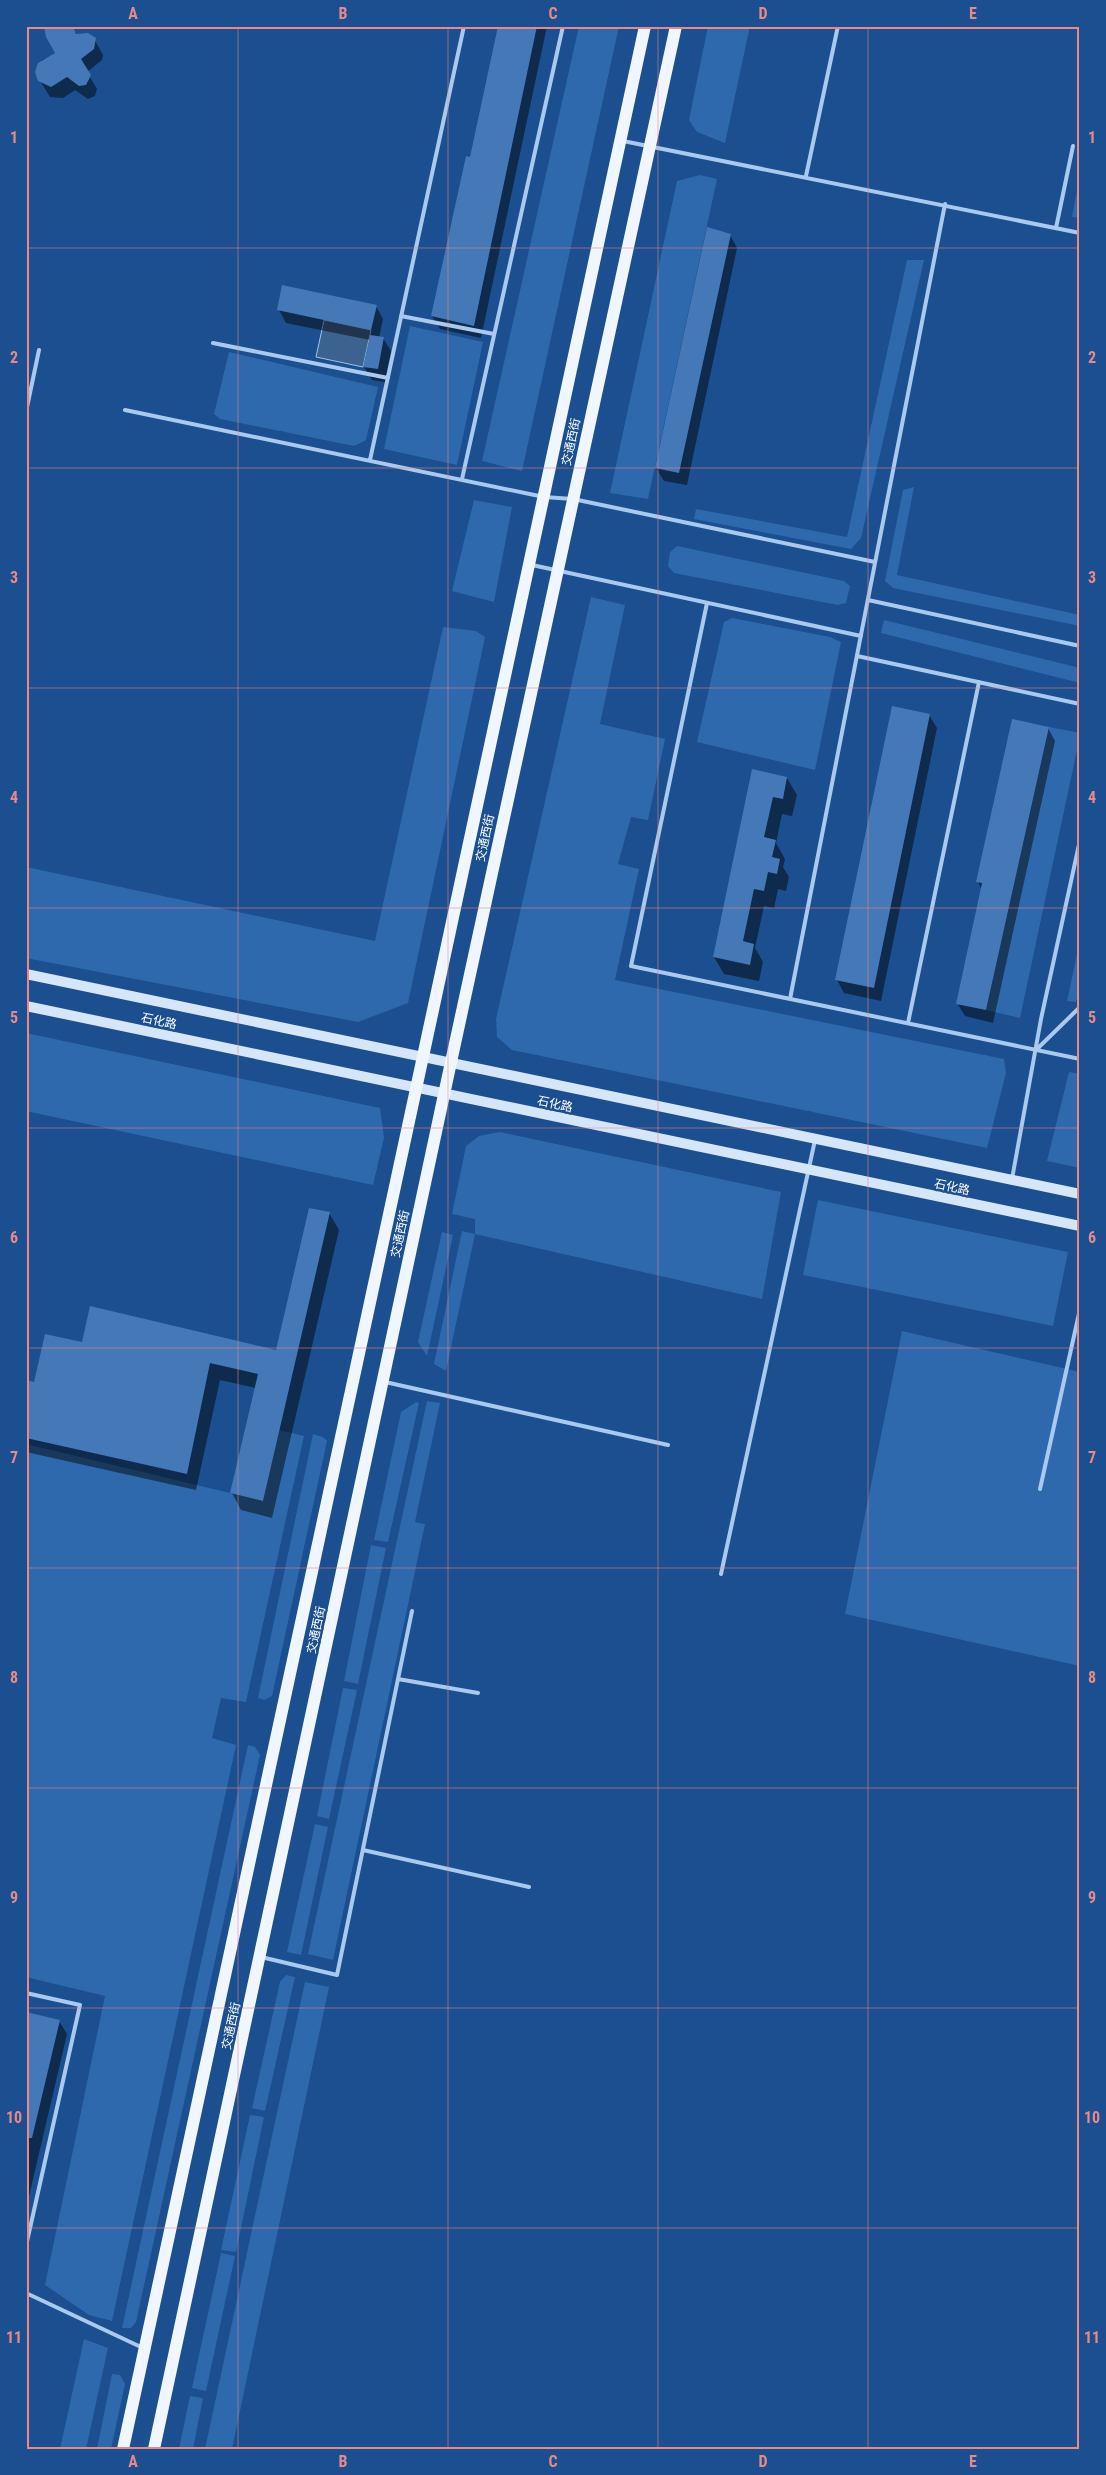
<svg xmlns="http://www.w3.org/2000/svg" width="1106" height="2475" font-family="'Roboto Condensed','Noto Sans SC',sans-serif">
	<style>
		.green { fill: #2e69ad }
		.water { fill: #3c6290; stroke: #9cc4f0 }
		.shadow { fill: #0007 }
		.building { fill: #4478b7 }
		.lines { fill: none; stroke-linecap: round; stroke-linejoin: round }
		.service { stroke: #a9c9ee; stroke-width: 4 }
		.secondary { stroke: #d6e6fa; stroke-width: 10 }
		.primary { stroke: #f0f6ff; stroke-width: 12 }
		.grid { fill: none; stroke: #e88989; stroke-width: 1; stroke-opacity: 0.55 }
		.labels { text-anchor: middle; stroke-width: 4.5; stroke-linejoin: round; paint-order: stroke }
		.street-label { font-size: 12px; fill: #fff; stroke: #1b4f8f }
		.neatline { fill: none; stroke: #e88989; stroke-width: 2 }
		.grid-label { font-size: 16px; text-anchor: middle; font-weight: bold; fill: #e88989 }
	</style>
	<rect width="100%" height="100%" fill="#1b4f8f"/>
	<path class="green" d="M579 26H619L522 471 482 461Z
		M708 26H750L725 143 697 132 689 120Z
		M700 175 717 179 648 499 610 493 677 181Z
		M1080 175V218L1072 217Z
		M907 260H924L861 538 851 549 694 519 696 509 847 537Z
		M410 326 483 342 457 465 384 449Z
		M229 352 378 387 366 440 354 446 220 419 214 414Z
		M914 487 897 575 1080 615V626L893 588 885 581 903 490Z
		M474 500 512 507 494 602 452 591Z
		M677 546 844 581 850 586 846 603 838 605 674 573 668 566 670 552Z
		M591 597 625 605 600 724 665 739 648 820 631 817 618 864 639 869 615 980 1004 1059 1006 1073 987 1148 512 1050 497 1037 496 1019Z
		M732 618 830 637 841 642 815 770 697 742 724 622Z
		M884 620 1080 668V683L881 633Z
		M443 627 476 631 485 637 408 1003 358 1022 26 958V867L375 941Z
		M1049 727 1080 733V736L1020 1018 986 1010Z
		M1080 940V986L1076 1002 1067 1001Z
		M26 1033 380 1108 384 1138 373 1185 26 1111Z
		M1069 1072 1080 1074V1168L1047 1161Z
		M500 1132 781 1192 762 1299 475 1234 446 1371 434 1364 462 1231 475 1234V1219L452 1214 466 1146 479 1136Z
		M818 1200 1068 1252 1053 1326 803 1275Z
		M442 1232 453 1235 427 1356 418 1342Z
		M902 1331 1080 1372V1666L845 1614Z
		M427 1401 440 1403 415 1522 425 1524 333 1960 308 1954Z
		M416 1402 419 1403 388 1542 374 1540 401 1412Z
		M279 1430 304 1436 246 1702 221 1698 212 1738 236 1745 112 2321 89 2315 45 2285 105 1996 26 1977V1444L263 1501Z
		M313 1434 323 1437 327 1441 272 1696 264 1700 258 1698Z
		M371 1545 386 1548 358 1684 344 1681Z
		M343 1688 357 1690 329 1819 317 1816Z
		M248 1745 255 1747 260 1755 136 2322 131 2328H122Z
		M315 1824 328 1827 301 1955 287 1952Z
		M286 1975 295 1977 265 2111 252 2108 280 1982Z
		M305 1982 329 1987 232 2449H205Z
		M250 2115 264 2117 236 2252 221 2250Z
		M221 2253 235 2256 206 2391 192 2388Z
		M84 2339 108 2348 86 2449H60Z
		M112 2374 120 2375 125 2384 111 2449H97Z
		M190 2396 203 2398 193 2449H179Z"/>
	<path class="water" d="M324 320 371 330 363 367 316 357Z"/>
	<path class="shadow" d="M72 26 77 35 93 37 103 55 102 60 87 72 97 89 95 96 88 99 75 90 63 98 50 97 37 76V68L42 60 56 54Z
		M499 26H547L481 338 440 329 432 316 471 158Z
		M730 235 737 248 687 485 664 481 656 468Z
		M376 306 383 319 379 338H383L391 351 385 382 372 380 364 367 370 340 286 323 279 310Z
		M929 715 937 728 881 1001 844 993 837 980Z
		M1048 728 1055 741 993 1023 965 1016 957 1003 982 890 978 882Z
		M753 771 787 778 797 795 792 816 782 814 776 843 785 859 783 867 789 877 786 891 778 889 774 908 764 906 755 948 763 962 759 981 724 974 714 957Z
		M329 1213 339 1230 272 1518 241 1510 232 1493 256 1388 220 1380 196 1490 26 1452V1381L35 1383 277 1352Z
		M26 2013 59 2021 67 2034 26 2209Z"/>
	<path class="building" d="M44 26H73L76 34 88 33 96 38 94 49 81 59 91 75 86 85 79 86 67 77 51 87 38 81 35 72 38 63 55 53 46 37Z
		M498 26H537L474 326 431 316 466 156 470 157Z
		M707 227 731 234 679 473 655 468Z
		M282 285 377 305 371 330 277 310Z
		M370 335 384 337 378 369 363 367Z
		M892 706 930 714 874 988 835 980Z
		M1012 719 1049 727 986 1010 956 1004 982 883 976 882Z
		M752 769 787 777 783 799 773 797 764 837 776 840 772 857 780 859 777 874 768 872 764 891 754 889 743 941 754 944 750 965 713 957Z
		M309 1208 330 1212 263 1501 230 1493 258 1374 210 1363 187 1474 26 1438V1380L34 1382 45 1334 82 1342 90 1306 276 1350Z
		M26 2012 60 2020 32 2138H26Z"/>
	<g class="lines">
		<path class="service" d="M623 141 1080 233
			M806 176 838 26
			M1056 228 1073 146
			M401 316 494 334
			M213 343 388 378
			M125 410 544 497 573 499 875 562
			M26 412 39 350
			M370 460 464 26
			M462 479 563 26
			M532 565 861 636
			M868 600 1080 646
			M707 603 631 966 1080 1059
			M857 656 1080 704
			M790 999 945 204
			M908 1023 979 682
			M1037 1049 1080 1007
			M1012 1179 1041 1019 1080 840
			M385 1382 668 1445
			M1040 1489 1080 1309
			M721 1574 815 1140
			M398 1679 478 1693
			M363 1850 529 1887
			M261 1957 337 1975 412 1611
			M26 1993 80 2005 26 2246
			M26 2293 143 2348"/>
		<path class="secondary" d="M26 974 1080 1194
			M26 1006 1080 1226"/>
		<path class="primary" d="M123 2449 645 26
			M154 2449 451 1062 676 26"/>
	</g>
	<path class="grid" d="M238 26V2449M448 26V2449M658 26V2449M868 26V2449M26 248H1080M26 468H1080M26 688H1080M26 908H1080M26 1128H1080M26 1348H1080M26 1568H1080M26 1788H1080M26 2008H1080M26 2228H1080"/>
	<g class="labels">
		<g class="street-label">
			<text transform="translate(571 442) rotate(-78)" y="4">交通西街</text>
			<text transform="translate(485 838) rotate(-78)" y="4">交通西街</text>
			<text transform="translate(159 1021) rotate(12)" y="4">石化路</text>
			<text transform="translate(555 1104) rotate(12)" y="4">石化路</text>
			<text transform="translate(952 1187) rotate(12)" y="4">石化路</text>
			<text transform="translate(400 1234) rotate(-78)" y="4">交通西街</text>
			<text transform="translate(316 1630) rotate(-78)" y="4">交通西街</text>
			<text transform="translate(231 2026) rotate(-78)" y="4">交通西街</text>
		</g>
	</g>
	<rect width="1106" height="2475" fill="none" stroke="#1b4f8f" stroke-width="55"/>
	<rect x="28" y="28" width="1050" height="2420" class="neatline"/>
	<g class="grid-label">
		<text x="133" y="19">A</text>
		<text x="343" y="19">B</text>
		<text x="553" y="19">C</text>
		<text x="763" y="19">D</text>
		<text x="973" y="19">E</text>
		<text x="14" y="143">1</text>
		<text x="1092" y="143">1</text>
		<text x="14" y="363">2</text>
		<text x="1092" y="363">2</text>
		<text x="14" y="583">3</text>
		<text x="1092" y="583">3</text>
		<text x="14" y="803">4</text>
		<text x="1092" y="803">4</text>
		<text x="14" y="1023">5</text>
		<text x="1092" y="1023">5</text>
		<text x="14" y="1243">6</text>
		<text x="1092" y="1243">6</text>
		<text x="14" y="1463">7</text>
		<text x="1092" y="1463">7</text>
		<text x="14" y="1683">8</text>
		<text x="1092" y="1683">8</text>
		<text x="14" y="1903">9</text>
		<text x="1092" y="1903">9</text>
		<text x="14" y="2123">10</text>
		<text x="1092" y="2123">10</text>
		<text x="14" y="2343">11</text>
		<text x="1092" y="2343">11</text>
		<text x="133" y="2467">A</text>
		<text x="343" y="2467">B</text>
		<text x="553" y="2467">C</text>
		<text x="763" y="2467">D</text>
		<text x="973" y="2467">E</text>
	</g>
</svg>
